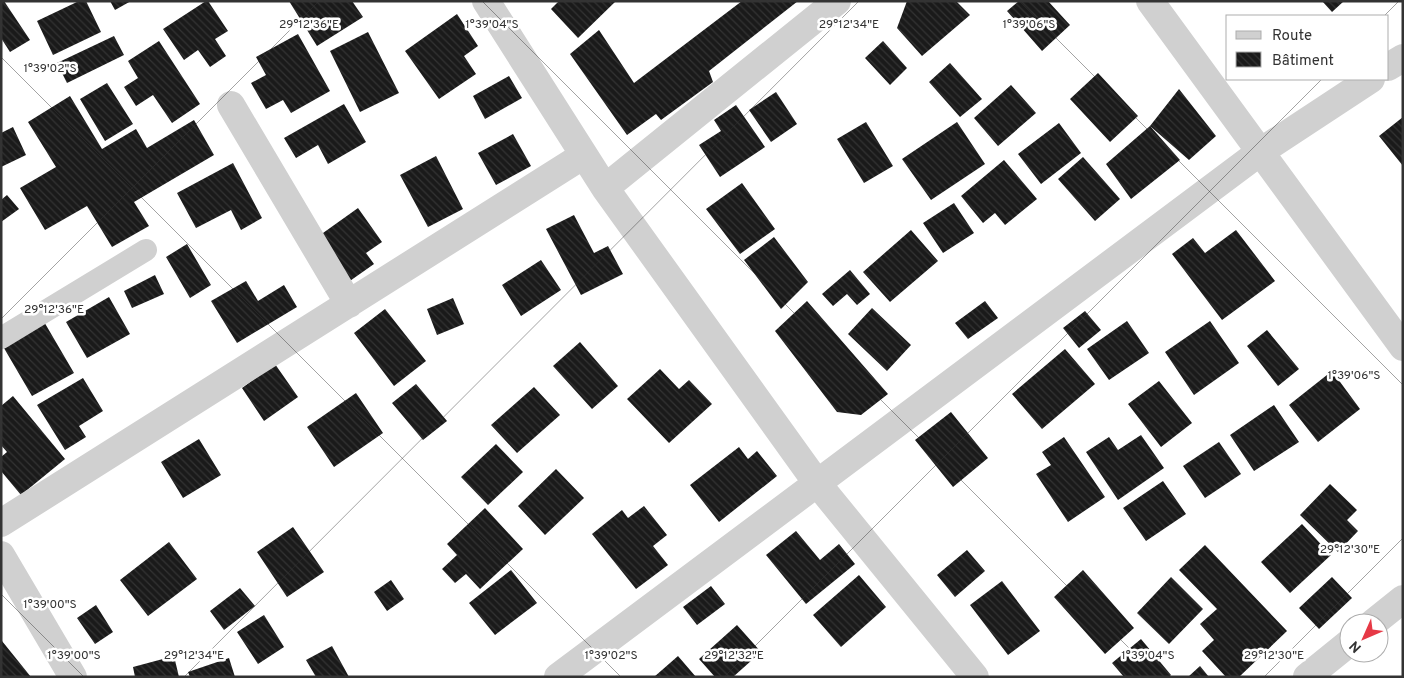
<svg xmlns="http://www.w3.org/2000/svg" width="1404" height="678" font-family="Overpass,sans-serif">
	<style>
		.building { fill: url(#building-back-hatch) }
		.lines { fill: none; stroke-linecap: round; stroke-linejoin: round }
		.service { stroke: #d0d0d0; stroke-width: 22 }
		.minor { stroke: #d0d0d0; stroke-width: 28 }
		.ticks { fill: none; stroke: #333; stroke-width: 1; stroke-opacity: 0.45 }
		.ticks-label { font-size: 12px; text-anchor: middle; fill: #333; stroke: #fff; stroke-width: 5; stroke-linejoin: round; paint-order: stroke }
	</style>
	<defs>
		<pattern id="building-back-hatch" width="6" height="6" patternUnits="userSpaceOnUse" patternTransform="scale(1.25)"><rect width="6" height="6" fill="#1a1a1a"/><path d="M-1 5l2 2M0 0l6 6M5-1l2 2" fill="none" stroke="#333"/></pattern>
	</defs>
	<rect width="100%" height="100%" fill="#fff"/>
	<path class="building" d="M1 1H4L30 40 10 52 1 38Z
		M79 1H86L101 32 53 55 37 21Z
		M110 1H131L115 10Z
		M206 1H208L228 31 215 39 226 56 210 67 198 50 184 60 163 29Z
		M289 1H352L363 17 317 46Z
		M559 1H616L578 38 551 9Z
		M742 1H798L709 71 713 82 661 120 656 114 627 135 570 54 599 30 634 83Z
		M907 1H956L970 15 922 56 897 28Z
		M1019 1H1048L1070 25 1042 51 1007 11Z
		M1322 1H1344L1332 12Z
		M457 14 478 46 464 56 476 74 439 99 405 51Z
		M368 32 399 93 360 112 330 51Z
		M298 34 330 91 291 113 283 100 266 109 251 83 266 75 256 57Z
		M114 36 124 55 67 83 57 63Z
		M159 41 200 104 172 123 153 95 136 106 124 87 138 78 128 61Z
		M883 41 907 68 890 85 865 58Z
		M950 63 982 99 960 117 929 82Z
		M1098 73 1138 116 1110 142 1070 99Z
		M509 76 522 98 485 119 473 96Z
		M107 83 133 124 105 141 80 99Z
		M1011 85 1036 113 998 146 974 118Z
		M1179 89 1216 136 1189 160 1150 126 1180 160 1131 199 1106 164 1150 126Z
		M776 92 797 124 771 142 749 110Z
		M70 96 102 149 136 129 147 148 194 120 214 155 134 202 149 226 112 247 87 206 45 230 20 188 56 167 28 122Z
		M344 104 366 142 328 164 318 145 296 158 284 138Z
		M736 105 765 147 720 177 699 145 721 131 714 120Z
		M1403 117V166L1379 136Z
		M866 122 893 166 864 183 837 139Z
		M957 122 985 164 931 200 902 159Z
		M1059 123 1081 153 1041 184 1018 154Z
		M13 127 26 155 1 167V133Z
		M513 134 531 166 496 185 478 153Z
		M436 156 463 209 428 227 400 175Z
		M1083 157 1120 199 1095 221 1058 179Z
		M1004 160 1037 199 1005 225 995 213 983 223 961 196Z
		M233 163 262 218 241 230 231 210 196 228 177 193Z
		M742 183 775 229 740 254 706 209Z
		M7 195 19 209 1 222V200Z
		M954 203 974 233 943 253 923 223Z
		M358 208 382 242 366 253 374 264 347 283 316 238Z
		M574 215 594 253 608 246 623 274 581 295 546 229Z
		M911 230 938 261 890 302 863 272Z
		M1236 230 1275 281 1222 320 1172 254 1193 238 1205 253Z
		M774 237 808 282 781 309 744 260Z
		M187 244 211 285 190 298 166 257Z
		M541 260 561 290 521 316 502 285Z
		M850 270 870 294 857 305 847 294 833 306 822 294Z
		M155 275 164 294 132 308 124 291Z
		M246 281 258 301 284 285 297 307 237 343 211 301Z
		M109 297 130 334 87 358 66 322Z
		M453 298 464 324 437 335 427 309Z
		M807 301 888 394 861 415 837 412 775 331Z
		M985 301 998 318 968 339 955 323Z
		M872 308 911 345 887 371 848 334Z
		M385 309 426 361 394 386 354 333Z
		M1085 311 1101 330 1079 348 1063 328Z
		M43 320 74 373 32 396 1 343Z
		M1127 321 1149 353 1109 380 1087 349Z
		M1210 321 1239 363 1194 395 1165 352Z
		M1267 330 1299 369 1278 386 1247 346Z
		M580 342 618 386 592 409 553 366Z
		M1065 349 1095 384 1042 429 1012 394Z
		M275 364 298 397 264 421 242 388Z
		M660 369 679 389 689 380 712 404 669 443 627 399Z
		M1332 371 1360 409 1318 442 1289 405Z
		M83 378 103 411 79 426 86 437 65 450 37 405Z
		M1159 381 1192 423 1161 447 1128 404Z
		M416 384 447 421 423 440 392 403Z
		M534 387 560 415 517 453 491 425Z
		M356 393 383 433 334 467 307 427Z
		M13 396 65 459 21 495 1 471V457L7 452 1 445V406Z
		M1274 405 1299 442 1254 471 1230 435Z
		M951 412 988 458 953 487 915 440Z
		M1141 435 1164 468 1118 500 1086 452 1109 437 1118 450Z
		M1064 437 1105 497 1068 522 1036 474 1051 465 1042 452Z
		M199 439 221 475 183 498 161 462Z
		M1219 442 1241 474 1205 498 1183 466Z
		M496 444 523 472 488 505 461 477Z
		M739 447 748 459 757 451 777 476 719 522 690 485Z
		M556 469 584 498 545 535 518 506Z
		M1163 481 1186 514 1146 541 1123 508Z
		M1330 484 1357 510 1347 520 1358 531 1338 552 1300 515Z
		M644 506 667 535 653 546 668 565 636 589 592 534 622 510 628 518Z
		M485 508 523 549 480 589 466 574 455 583 442 569 457 555 447 544Z
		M1302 524 1331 555 1290 593 1261 562Z
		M293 527 324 572 287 597 257 552Z
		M796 531 820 560 839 544 855 564 806 604 766 555Z
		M169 542 197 579 148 616 120 580Z
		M1205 545 1287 631 1239 677H1226L1202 651 1214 640 1200 624 1217 609 1179 570Z
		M967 550 985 571 955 597 937 575Z
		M511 570 537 603 495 635 469 603Z
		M1083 570 1134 628 1105 654 1054 597Z
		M859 575 886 607 841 647 813 615Z
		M1171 577 1203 609 1169 644 1137 613Z
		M1332 577 1352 598 1319 629 1299 608Z
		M391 580 404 599 387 611 374 592Z
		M1002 581 1040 631 1008 655 970 605Z
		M711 586 725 604 697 625 683 607Z
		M240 588 255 606 224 630 210 611Z
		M96 605 113 632 95 644 77 618Z
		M264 615 284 647 258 664 237 632Z
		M737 625 761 652 733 677H715L699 659Z
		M1141 639 1171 675 1169 677H1124L1112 663Z
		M1 641H2L31 677H1Z
		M332 646 349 677H316L306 660Z
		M174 656 179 677H135L133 667Z
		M678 656 696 677H654Z
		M229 658 235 677H190L188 672Z
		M1200 666 1209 677H1188Z"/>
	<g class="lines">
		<path class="service" d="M1 338 146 250"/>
		<path class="minor" d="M486 1 605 188 817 483 975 677
			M1150 1 1403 347
			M1388 67 1403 58
			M231 105 349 304
			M605 188 837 1
			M1 523 584 155
			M1 555 73 677
			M1373 623 1403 599
			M558 677 1260 152 1371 79
			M1307 677 1349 643"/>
	</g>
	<path class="ticks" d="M482 1 1158 677M1019 1 1403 385M1384 16 1399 1M1 57 621 677M1 319 319 1M1 594 84 677M184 677 859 1M724 677 1322 79M1264 677 1403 538"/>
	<g class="ticks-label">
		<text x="309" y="28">29°12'36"E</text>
		<text x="492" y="28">1°39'04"S</text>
		<text x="849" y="28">29°12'34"E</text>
		<text x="1029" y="28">1°39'06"S</text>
		<text x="50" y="72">1°39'02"S</text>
		<text x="54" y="313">29°12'36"E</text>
		<text x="1354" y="379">1°39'06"S</text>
		<text x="1350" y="553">29°12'30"E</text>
		<text x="50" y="608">1°39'00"S</text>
		<text x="734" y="659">29°12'32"E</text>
		<text x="1274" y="659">29°12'30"E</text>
		<text x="74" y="659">1°39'00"S</text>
		<text x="194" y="659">29°12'34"E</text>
		<text x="611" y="659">1°39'02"S</text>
		<text x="1148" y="659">1°39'04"S</text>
	</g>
	<rect width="1404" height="678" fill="none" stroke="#333333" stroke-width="5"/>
	<rect x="1226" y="15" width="162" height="65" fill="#ffffff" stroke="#adadad"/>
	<rect x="1236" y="31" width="25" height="8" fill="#d0d0d0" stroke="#adadad"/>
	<text x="1272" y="40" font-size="15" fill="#333333">Route</text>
	<rect x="1236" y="52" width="25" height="15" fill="url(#building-back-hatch)" stroke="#adadad"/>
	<text x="1272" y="65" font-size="15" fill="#333333">Bâtiment</text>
	<g transform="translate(1364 638) rotate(225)"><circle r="24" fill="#ffffff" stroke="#adadad"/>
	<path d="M0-4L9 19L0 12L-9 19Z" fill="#e63946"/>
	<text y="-8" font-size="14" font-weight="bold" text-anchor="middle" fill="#333333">N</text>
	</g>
</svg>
